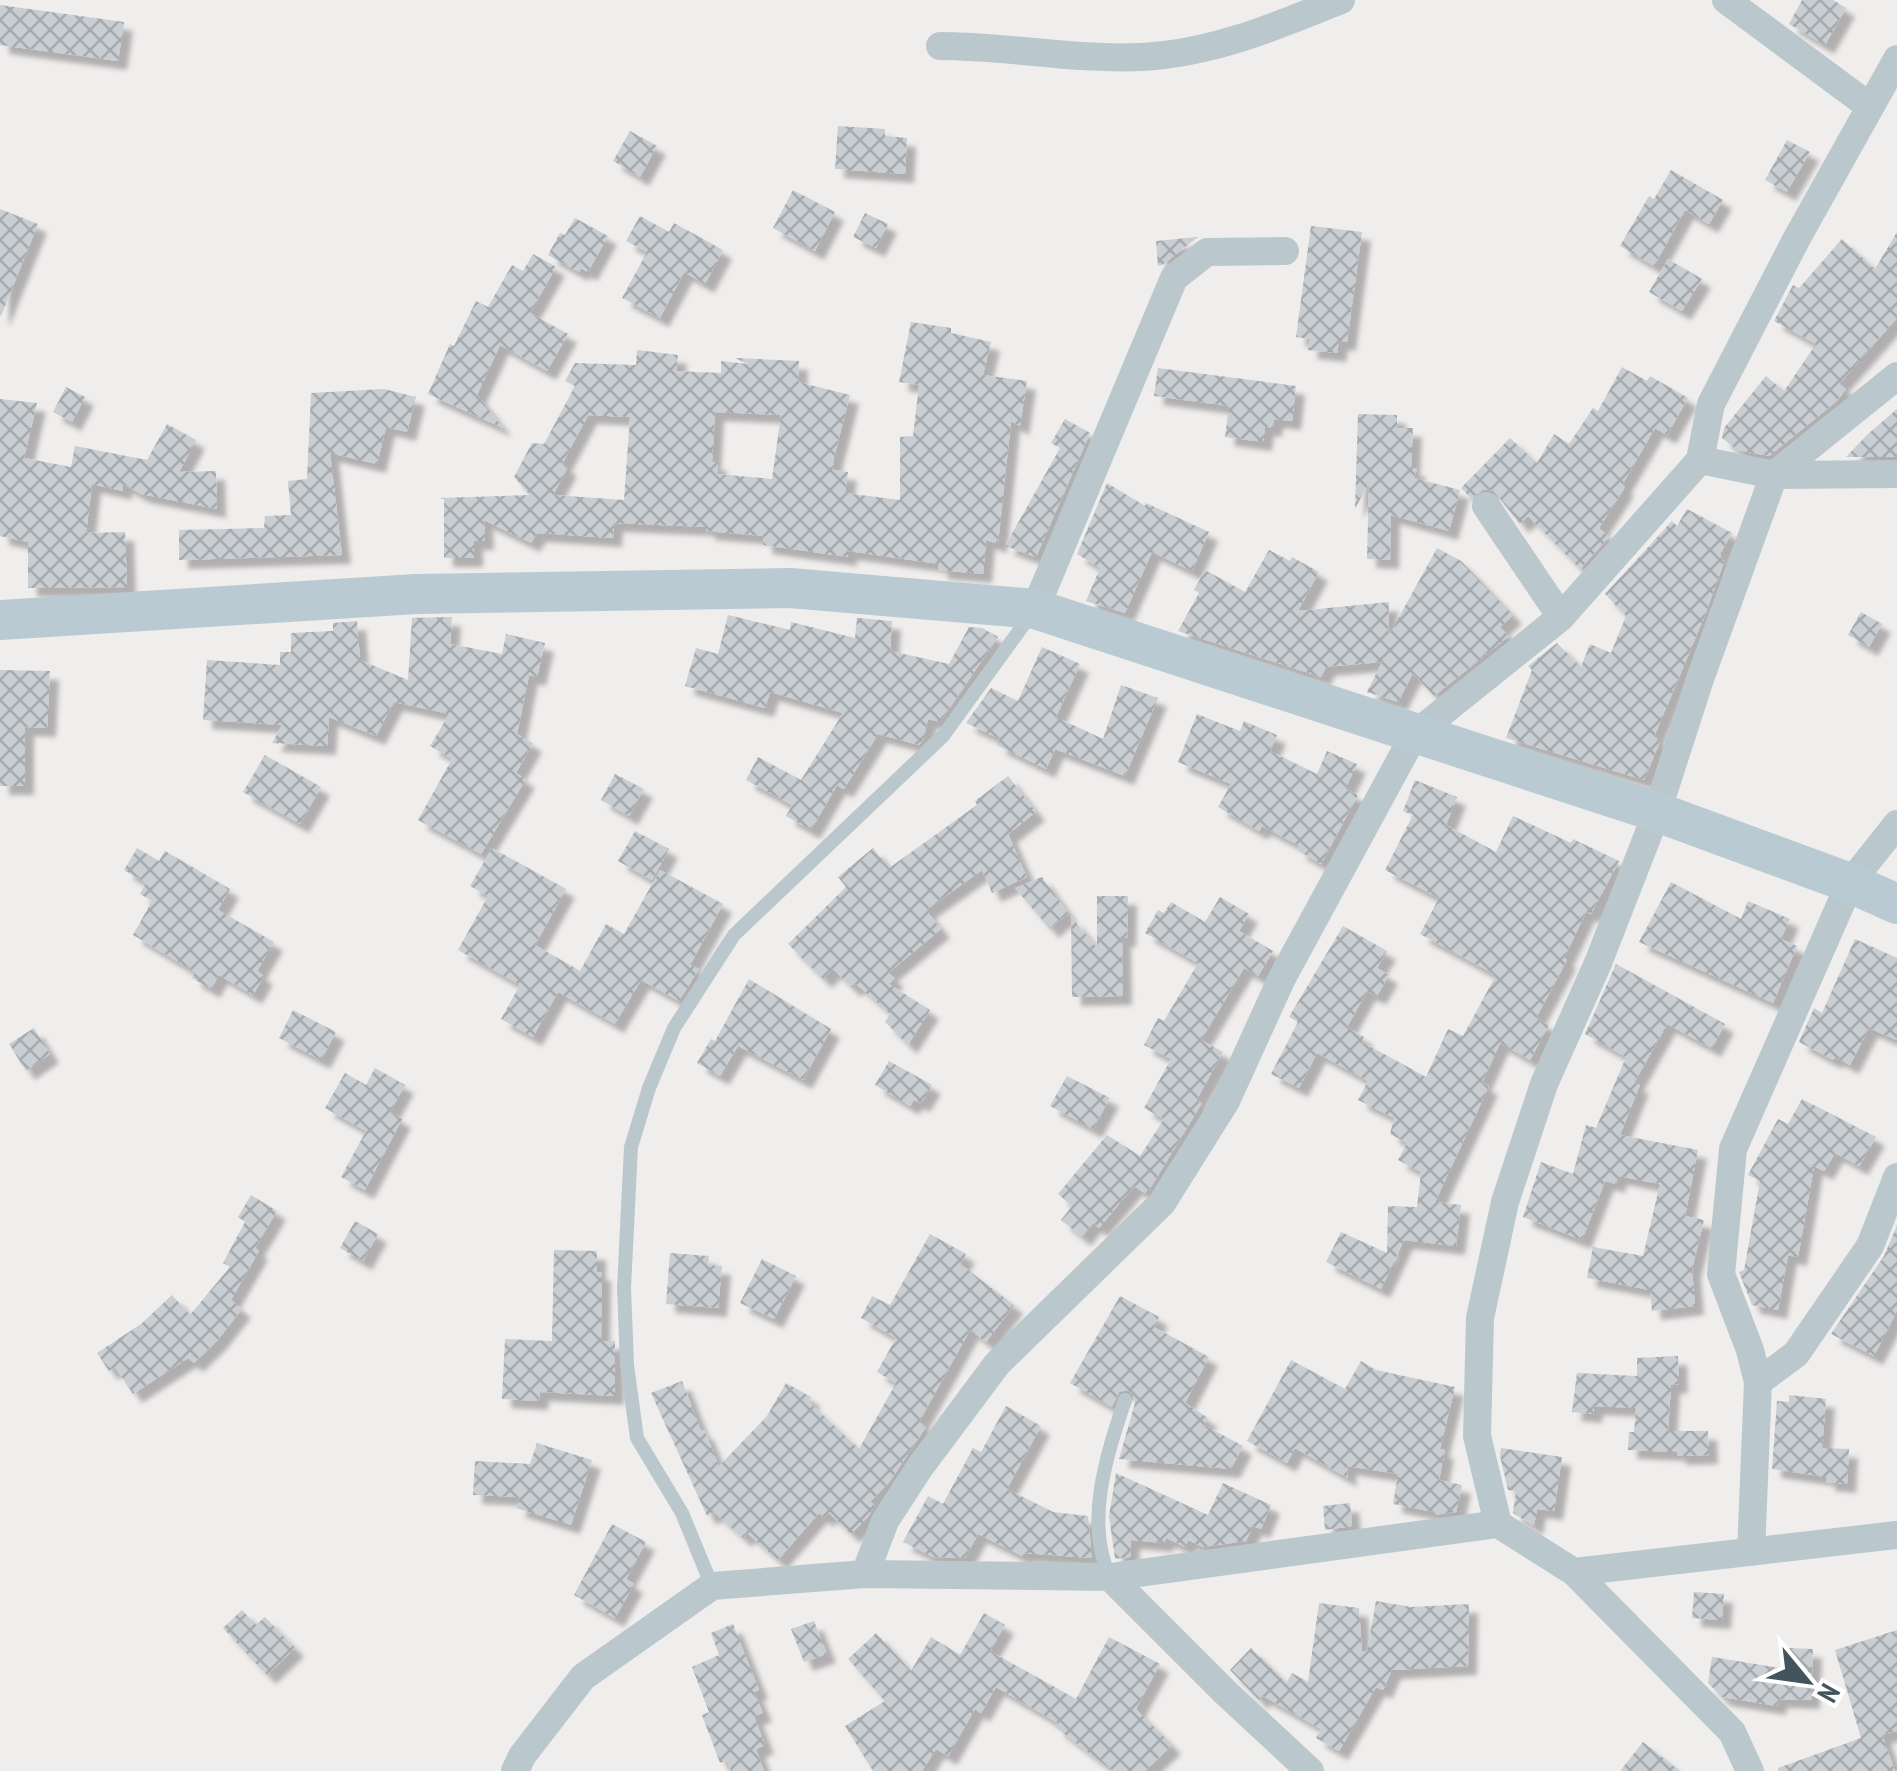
<svg xmlns="http://www.w3.org/2000/svg" width="1897" height="1771" font-family="'PT Sans Narrow',sans-serif">
	<style>
		.building { fill: url(#building-cross-hatch); fill-rule: evenodd; filter: url(#shadow) }
		.lines { fill: none; stroke-linecap: round; stroke-linejoin: round }
		.lane { stroke: #bac8ce; stroke-width: 14 }
		.street { stroke: #bac8ce; stroke-width: 28 }
		.secondary { stroke: #b9cad3; stroke-width: 40 }
	</style>
	<defs>
		<pattern id="building-cross-hatch" width="8" height="8" patternUnits="userSpaceOnUse" patternTransform="scale(2.5)"><rect width="8" height="8" fill="#c9ced2"/><path d="M0 0l8 8M0 8l8-8" fill="none" stroke="#a5aaae"/></pattern>
		<filter id="shadow"><feDropShadow dx="9" dy="9" stdDeviation="2.5" flood-color="#0004"/></filter>
	</defs>
	<rect width="100%" height="100%" fill="#f0eded"/>
	<path class="building" d="M1802 0H1833L1846 8 1825 45 1789 24Z
		M0 5 124 22 118 61 0 45Z
		M838 126 885 129V136L907 138 905 174 835 169Z
		M630 131 657 146 640 177 613 161Z
		M1787 140 1810 152 1787 192 1765 180Z
		M1671 170 1723 200 1709 224 1685 210 1654 266 1620 246 1649 196 1654 199Z
		M793 190 835 212 815 251 773 228Z
		M0 209 38 224 1 316H0Z
		M865 213 888 224 876 248 853 237Z
		M640 216 669 232 674 223 723 250 705 284 684 272 660 318 622 298 647 252 626 241Z
		M575 218 608 236 588 272 581 268 579 272 548 255 560 233 565 235Z
		M1311 226 1362 232 1347 342 1339 341 1337 353 1308 350 1310 339 1296 337Z
		M1897 232V318L1839 384 1846 389 1837 401 1769 456 1737 450 1722 438 1724 428 1766 376 1784 391 1816 344 1774 321 1793 285 1799 288 1842 239 1875 269Z
		M1198 237 1162 265 1158 266 1156 241Z
		M533 254 556 267 530 313 568 334 547 371 500 345 477 395 503 428 428 394 450 344 454 346 476 301 488 307 512 265 523 271Z
		M1668 259 1702 279 1682 311 1649 292Z
		M911 322 951 328V333L991 342 983 375 1027 381 1020 426 1011 421 998 544 986 540 983 574 938 570 939 564 848 551V557L763 545 764 536 706 531V527L614 523 613 538 537 533 531 543 484 520 485 541H474V558H444V499L440 498 530 495 514 477 532 443 544 444 575 386 565 381 575 363 636 365 637 350 678 355 676 371 721 373V361L748 364 735 358 799 361 798 382 850 395 833 461 834 470 848 472 845 493 900 500V437L913 436 919 385 899 382ZM715 412 781 415 772 479 717 474 718 462H712ZM588 415 630 417 624 500 553 495 568 467 562 464Z
		M1622 367 1647 381 1650 376 1688 398 1667 435 1655 428 1622 485 1625 487 1599 528 1609 537 1580 569 1528 516 1520 524 1494 491 1484 489 1471 498 1461 488 1510 438 1537 463 1554 434 1569 444 1593 408 1598 411Z
		M1158 368 1296 386 1292 421 1274 419 1273 428 1265 427 1263 442 1225 437 1229 406 1154 396Z
		M66 387 85 397 72 422 53 412Z
		M384 389 416 397 407 432 386 427 377 464 330 453 342 555 179 560V530L264 528 265 516 291 515 288 481 307 479 311 393Z
		M0 399 37 403 24 458 71 467 75 446 147 460 167 424 196 440 179 472 216 471 217 509 141 494 123 484V491L92 484 86 533 125 532 127 587 28 588V542L0 536Z
		M1897 409V457H1846L1868 434Z
		M1358 414 1397 415V428H1413L1411 467 1417 469 1414 478 1460 490 1449 531 1391 515 1390 560 1367 559 1369 483 1355 509Z
		M1065 419 1090 433 1036 557 1005 546 1060 448 1051 443Z
		M1107 483 1145 506 1146 503 1209 532 1192 571 1152 552 1125 613 1086 601 1100 568 1077 554Z
		M1687 509 1732 533 1720 554 1724 562 1705 615 1654 737 1661 739 1644 780 1506 738 1532 670 1528 666 1557 643 1581 667 1590 644 1611 653 1626 616 1605 594 1672 521 1677 526Z
		M1437 548 1461 561 1513 615 1500 627 1509 636 1434 696 1413 673 1398 702 1367 692 1382 662 1326 667 1321 677 1178 631 1199 593 1194 590 1205 570 1245 592 1269 550 1290 561 1292 557 1319 572 1298 611 1389 602 1388 637Z
		M1861 612 1882 624 1869 647 1848 635Z
		M728 615 790 630 791 622 855 638 857 618 892 621 890 651 949 664 969 627 982 628 998 637 940 722 928 719 923 740 919 745 878 734 844 789 837 785 811 830 786 816 792 805 746 780 758 757 801 780 843 713 770 692 765 708 685 686 696 648 718 654Z
		M452 617 450 644 502 654 506 634 545 643 537 677 529 675 517 734 533 743 516 773 526 779 481 854 418 820 452 759 430 746 449 714 394 702 376 736 329 717 327 746 272 743 282 725 203 720 207 660 280 665V652H291V633L333 631V623L357 621 360 660 408 680 412 618Z
		M1042 647 1080 664 1056 717 1103 739 1121 685 1158 698 1125 776 1055 749 1046 769 997 745 1000 739 966 723 991 688 1018 701Z
		M0 670 50 671 47 728 25 727V786H0Z
		M1197 714 1240 731 1244 721 1277 735 1270 751 1317 774 1327 751 1357 764 1345 789 1358 795 1321 864 1297 850 1300 846 1262 826 1259 831 1218 807 1231 784 1178 762Z
		M265 755 321 787 300 824 243 792Z
		M615 774 644 789 629 816 601 800Z
		M1008 776 1036 812 1008 834 1027 877 992 893 982 870 926 910 941 929 888 973 895 978 889 984 930 1010 908 1045 885 1022 890 1014 856 984 852 988 833 969 823 979 788 944 846 887 838 877 873 848 889 868 977 805 975 801Z
		M1415 780 1457 797 1446 825 1496 852 1513 816 1571 843 1573 839 1619 861 1591 914 1586 912 1564 958 1567 960 1536 1018 1549 1025 1530 1060 1500 1043 1482 1083 1489 1086 1435 1202 1461 1205 1456 1246 1404 1240 1381 1289 1326 1262 1341 1232 1387 1253 1388 1206 1417 1207 1421 1172 1398 1160 1407 1143 1390 1134 1394 1118 1358 1100 1368 1081 1317 1053 1299 1088 1271 1074 1298 1022 1289 1017 1343 926 1387 951 1377 968 1389 975 1377 996 1367 991 1347 1027 1364 1037 1362 1042 1426 1077 1448 1029 1463 1036 1494 979V974L1420 934 1439 898 1385 870 1413 815 1403 811Z
		M635 831 669 849 652 880 618 861Z
		M137 848 159 861 165 851 230 889 218 910 274 942 257 971 264 976 253 995 219 975 211 989 192 978 195 972 133 935 152 901 140 894 146 883 124 870Z
		M492 848 566 889 535 945 580 971 606 924 624 934 660 870 723 904 690 965 699 969 679 1001 641 980 615 1024 558 992 533 1037 501 1019 520 985 458 950 488 896 470 886Z
		M1042 877 1068 913 1050 929 1015 888Z
		M1671 882 1741 919 1748 901 1790 919 1781 939 1797 946 1773 1003 1639 942Z
		M1097 896H1128L1127 938H1122L1123 996 1072 997 1071 916 1097 948Z
		M1220 897 1249 914 1239 931 1273 951 1258 976 1244 968 1201 1040 1223 1052 1196 1101 1202 1103 1148 1192 1146 1194 1134 1186 1099 1228 1093 1223 1082 1237 1061 1220 1072 1206 1058 1194 1107 1135 1140 1156 1164 1119 1144 1108 1171 1059 1144 1045 1158 1018 1164 1021 1198 963 1145 933 1158 910 1164 913 1171 902 1205 922Z
		M1855 939 1897 958V1040L1869 1028 1850 1065 1835 1057 1833 1060 1799 1042 1814 1008 1822 1013Z
		M1616 964 1725 1024 1712 1048 1667 1024 1634 1083 1640 1085 1620 1135 1698 1150 1685 1216 1704 1220 1692 1269 1695 1306 1652 1311 1650 1290 1587 1278 1593 1247 1643 1256 1660 1184 1618 1176 1616 1184 1605 1181 1582 1240 1523 1217 1541 1162 1573 1174 1586 1125 1596 1128 1626 1057 1585 1034Z
		M749 979 831 1029 803 1080 738 1046 720 1076 697 1063 711 1039 715 1041Z
		M293 1010 336 1032 321 1060 279 1038Z
		M34 1028 50 1054 26 1071 9 1044Z
		M889 1061 932 1085 921 1103 914 1100 910 1106 875 1085Z
		M375 1068 405 1085 390 1112 402 1119 365 1190 341 1177 366 1131 325 1108 345 1073 366 1085Z
		M1067 1076 1110 1098 1093 1129 1050 1106Z
		M1802 1099 1876 1137 1859 1166 1835 1153 1824 1171 1814 1166 1798 1257 1788 1255 1778 1310 1752 1305 1739 1272 1744 1270 1760 1181 1748 1175 1778 1119 1788 1124Z
		M251 1195 277 1211 255 1248 259 1251 231 1300 242 1309 217 1341 194 1363 188 1358 133 1394 115 1367 109 1371 97 1353 141 1324 172 1295 190 1315 230 1267 223 1263 245 1222 238 1217Z
		M355 1221 378 1234 363 1261 340 1248Z
		M1897 1225V1311L1874 1356 1831 1334 1884 1256Z
		M930 1234 966 1254 960 1264 1014 1305 986 1342 970 1330 919 1422 926 1427 890 1481 870 1502 875 1505 868 1517 851 1534 829 1513 824 1518 819 1513 778 1560 747 1533 743 1538 714 1512 707 1516 651 1393 682 1381 701 1431 704 1430 719 1466 767 1416 786 1383 811 1397 809 1402 859 1449 896 1383 877 1372 896 1338 861 1318 872 1296 890 1305Z
		M554 1250 597 1251V1272H602L601 1341H615V1396L540 1392 539 1401 502 1399 505 1339 552 1341Z
		M670 1253 709 1256 708 1265 722 1266 718 1308 666 1304Z
		M762 1259 796 1276 774 1319 740 1303Z
		M1120 1296 1159 1317 1154 1327 1209 1357 1185 1403 1208 1418 1204 1425 1243 1446 1231 1469 1119 1459 1135 1403 1133 1394 1127 1390 1119 1392 1112 1407 1070 1383Z
		M1678 1356 1679 1384 1671 1385 1668 1431H1708L1709 1455 1677 1456V1452L1628 1450 1629 1432H1634L1636 1408 1594 1406 1593 1414 1572 1412 1577 1373 1637 1376V1358Z
		M1291 1360 1345 1389 1361 1361 1376 1370 1455 1387 1440 1449 1445 1450 1439 1480 1462 1485 1456 1512 1433 1515 1434 1512 1393 1504 1398 1474 1347 1466 1348 1478 1295 1448 1287 1463 1247 1441Z
		M1789 1395 1826 1399 1822 1448 1849 1449 1847 1484 1826 1482V1477L1772 1469 1777 1401 1789 1402Z
		M1006 1406 1041 1426 1007 1489 1053 1512 1088 1516 1092 1558 1024 1553 1022 1556 978 1534 965 1558 933 1557 903 1542 928 1496 943 1504 973 1448 981 1452Z
		M537 1443 592 1460 571 1525 516 1508 520 1497 473 1495 475 1461 530 1464Z
		M1501 1448 1562 1457 1554 1511 1537 1509 1534 1526 1513 1513 1516 1491 1508 1490 1500 1456Z
		M1116 1473 1208 1515 1223 1483 1271 1505 1261 1529 1253 1526 1246 1541 1203 1547 1188 1540 1185 1547 1166 1538 1164 1543 1131 1540 1130 1557 1115 1559 1109 1516Z
		M1350 1503 1352 1526 1325 1530 1323 1506Z
		M612 1524 646 1542 626 1579 634 1584 615 1618 574 1595Z
		M1694 1592 1724 1594 1722 1620 1692 1618Z
		M1376 1601 1411 1607 1469 1604 1468 1666 1392 1670 1383 1690 1376 1687 1339 1751 1316 1738 1321 1729 1263 1696 1259 1700 1230 1670 1251 1648 1286 1683 1292 1673 1308 1682 1319 1603 1359 1608 1362 1651H1367Z
		M242 1610 256 1625 265 1617 295 1648 267 1675 223 1628Z
		M984 1613 1005 1625 990 1651 1076 1699 1109 1637 1160 1664 1136 1709 1172 1745 1145 1771H1113L1055 1727 1058 1723 996 1687 981 1713 975 1709 948 1756 936 1749 922 1771H873L845 1726 885 1701 848 1659 876 1633 911 1671 931 1637 960 1655Z
		M814 1621 827 1654 804 1662 791 1629Z
		M733 1624 759 1690 754 1692 763 1713 754 1716 765 1745 756 1749 764 1771H731L727 1760 720 1763 702 1715 709 1712 692 1667 719 1655 711 1633Z
		M1897 1630V1731L1882 1735 1895 1771H1778V1768L1861 1738 1835 1650Z
		M1787 1648 1813 1649 1811 1700 1778 1699 1777 1706 1722 1697 1708 1683 1712 1657 1786 1669Z
		M1643 1742 1680 1771H1620Z"/>
	<g class="lines">
		<path class="lane" d="M1110 1577C1084 1523 1107 1454 1125 1400
			M712 1586 682 1513 637 1438 627 1365 624 1288 631 1147 649 1088 674 1028 734 935 943 736 1032 613"/>
		<path class="street" d="M1726 0 1869 106
			M940 46C1007 46 1074 60 1141 57 1211 54 1277 26 1341 0
			M1700 460 1711 404 1797 238 1897 59
			M1486 506 1561 617
			M1035 609 1174 278 1207 252 1285 251
			M1758 1382 1796 1354 1870 1246 1897 1177
			M1498 1524 1477 1436 1480 1318 1505 1202 1544 1084 1598 963 1657 812 1700 679 1774 475 1897 376
			M1751 1552 1758 1382 1750 1350 1721 1274 1733 1149 1850 883 1897 824
			M1574 1572 1732 1732 1750 1771
			M865 1574 1110 1577 1498 1524 1574 1572 1897 1535
			M1110 1577 1226 1693 1310 1771
			M515 1771 522 1756 583 1677 712 1586 865 1574 885 1521 920 1467 997 1364 1162 1203 1226 1101 1282 978 1414 735 1561 617 1700 460 1774 475 1897 474"/>
		<path class="secondary" d="M0 620 416 594 790 588 1035 609 1657 812 1850 883 1897 904"/>
	</g>
	<g transform="translate(1807 1681) rotate(119)" stroke="#ffffff" stroke-width="8" paint-order="stroke">
	<path d="M0-8L18 38L0 25L-18 38Z" fill="#44545c"/>
	<text y="-15" font-size="28" font-weight="bold" text-anchor="middle" fill="#44545c">N</text>
	</g>
</svg>
